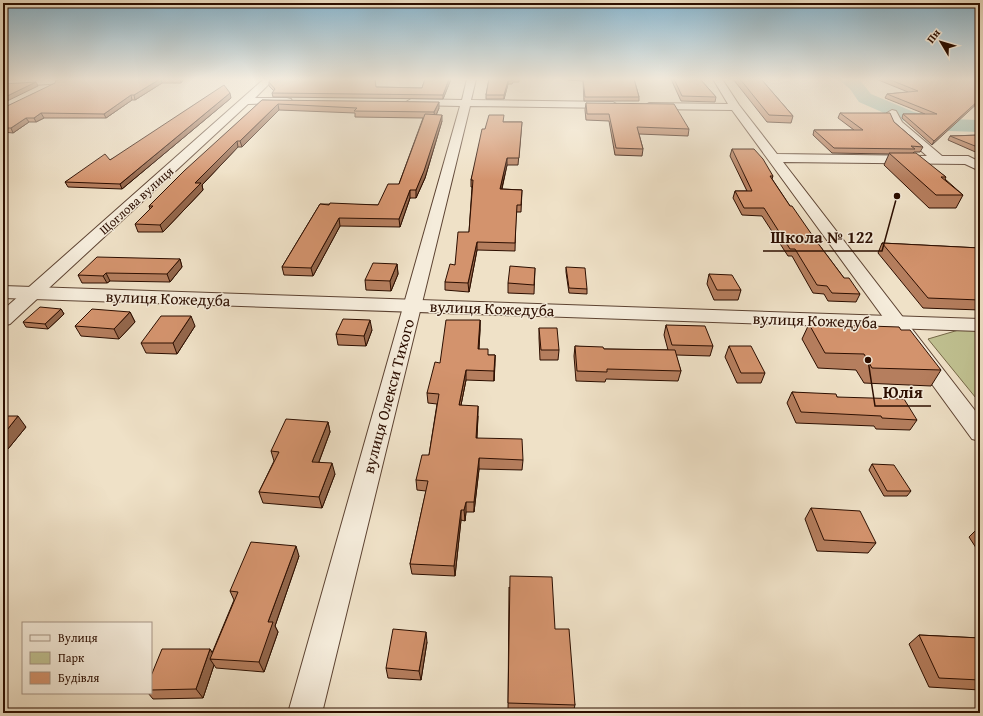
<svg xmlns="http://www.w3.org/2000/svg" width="983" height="716" font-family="'Gentium Book Plus',serif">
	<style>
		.green { fill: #c0c191; stroke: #766848 }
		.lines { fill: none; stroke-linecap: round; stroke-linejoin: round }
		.river { fill: #9abeb1; fill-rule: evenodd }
		.minor-casing { stroke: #5d4332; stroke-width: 2 }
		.tertiary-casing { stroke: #5d4332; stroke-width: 2 }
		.minor { fill: #f5ecdb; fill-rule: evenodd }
		.tertiary { fill: #f5ecdb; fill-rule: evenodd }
		.wall { fill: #b57e5e; stroke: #2c0e00 }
		.shaded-wall { fill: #94674c; stroke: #2c0e00 }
		.building { fill: #d3936d; stroke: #2c0e00 }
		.labels { text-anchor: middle; stroke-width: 3; stroke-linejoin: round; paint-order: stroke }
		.far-street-label { font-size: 13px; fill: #2c0e00; stroke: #f5ecdb }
		.street-label { font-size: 16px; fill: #2c0e00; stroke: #f5ecdb }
		.leader { fill: none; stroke: #2c0e00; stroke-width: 1.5 }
		.callout-dot { fill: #2c0e00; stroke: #f5ecdb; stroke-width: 1.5 }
		.callout-label { font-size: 17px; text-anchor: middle; font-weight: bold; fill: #2c0e00; stroke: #f5ecdb; stroke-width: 3; stroke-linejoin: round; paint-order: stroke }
	</style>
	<rect width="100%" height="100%" fill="#efe1c7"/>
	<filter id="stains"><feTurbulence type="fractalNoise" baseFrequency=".005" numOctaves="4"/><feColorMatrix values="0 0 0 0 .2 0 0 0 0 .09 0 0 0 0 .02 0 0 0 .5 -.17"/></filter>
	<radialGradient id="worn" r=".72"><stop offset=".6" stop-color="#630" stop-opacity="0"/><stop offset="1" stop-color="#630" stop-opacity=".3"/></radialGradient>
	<path class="green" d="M962 329H980V403L928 339Z"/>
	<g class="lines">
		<path class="river" d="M838 79H859L871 94 914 112 949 119 980 120V132L949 131 900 120 859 102 850 89Z"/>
		<g class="minor-casing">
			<path id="minor" d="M29 79H82L78 82 3 87V81Z
				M264 79H274L255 98H287L291 99 292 101 291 103 248 104 10 324 3 326V310Z
				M467 79H476L471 100 613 102 618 105 613 108 470 106 322 713H288L460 106 411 105 406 102 411 99 462 100Z
				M713 79H722L739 105 777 154 927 156 893 126 887 113 892 110 896 111 902 122 942 156H968L980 162V171L965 164 783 162 980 417V441L972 439 732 110 649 109 644 106 649 103 728 104Z"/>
		</g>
		<g class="tertiary-casing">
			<path id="tertiary" d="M3 286 980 319V331L3 298Z"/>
		</g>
		<use href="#minor" class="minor"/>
		<use href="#tertiary" class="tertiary"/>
	</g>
	<path class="wall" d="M72 79H184L181 83H162L135 100H132L106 118H44L36 122H29L13 133 3 132V108Z
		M425 79H451L443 99 273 97 272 93 274 91 269 86V82L376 87 422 88Z
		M489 79H519V82H513L512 84H508L504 99H486V95Z
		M568 79H634L639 97V101H584L583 81 568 80Z
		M671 79H700L716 97 715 102 681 101Z
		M733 79H761L793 116 791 123 767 122Z
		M876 79H980L932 145 902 118 903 114H925L885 98 887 94 908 92Z
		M231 98 122 189 68 187 65 182 110 160Z
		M262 100 439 108 436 115 442 121 425 178 416 198H410L400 227 340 226 313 276 284 275 282 267 320 204 378 205 399 184 423 118 355 117V113L279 110 242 147H238L202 185 203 190 163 232H138L135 224 150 209 149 206Z
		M586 103 689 129 688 136 639 134 643 149 642 156 615 155 609 121 586 120 585 110Z
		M840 113 894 122 923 147 920 152H914L913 153 946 177 945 179 963 195 956 208H929L884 165 889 154 832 153 813 135 814 130H854L838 118Z
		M504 122H522L518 165H507L502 189 522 190 521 212H516L515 251 477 250 469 292 445 290V282L455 265 469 232 472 187H471V180L485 129Z
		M980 135V154L948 140 950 136Z
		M732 149 773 176 772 179 790 206 844 278 860 294 856 302 828 301 824 294 813 293 792 256H788L762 216 742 215 733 198 735 191H747L730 156Z
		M882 243 980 248V310L923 308 878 253Z
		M180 259 182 267 170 282 110 281 107 283H82L78 275Z
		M397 264 398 274 391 291 366 290 365 280Z
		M566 267 587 289V294L569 293 566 272Z
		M535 268 534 294 508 293V283Z
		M709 274 741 290 738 300H714L707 284Z
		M61 309 64 314 48 329 26 327 23 322Z
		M130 312 135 322 119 339 81 336 75 326Z
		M480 320V330L479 349 488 355H495L494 381 466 380 461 405 478 416 477 438 523 460 522 470 479 469 474 512H466L465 521 461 520 455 576 412 574 410 564 426 491 417 490 416 480 429 455 437 404 428 403 427 393Z
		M809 324 901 330 941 370 931 386 864 383 856 370 818 368 802 339Z
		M666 325 713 346 710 356 676 355 681 371 678 381 606 379 605 382 576 381 574 356 575 346 604 349 668 350 664 335Z
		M195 326 177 354 146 353 141 343Z
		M539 328 559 350 558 360H540L539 338Z
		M372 330 366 346 338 345 336 334Z
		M729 346 765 373 761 383H737L725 357Z
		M792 392 837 397 917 420 910 430 876 429 874 426 796 423 787 403Z
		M3 416 26 427 8 449H3Z
		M328 422 330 432 319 462 335 474 322 508 263 503 259 492 274 461 271 451Z
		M872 464 911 491 907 496H884L869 470Z
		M811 508 876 543 868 553 817 551 805 519Z
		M979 527H980V554L969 537Z
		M299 556 275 626 278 632 264 672 216 668 214 665 203 698 153 699 148 693H151V676L210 649 212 653 234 600 230 591Z
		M509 587 555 629 575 705 573 713 508 712Z
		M919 635 980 638V690L929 687 909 644Z
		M427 642 421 680 388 678 386 668Z"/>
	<path class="shaded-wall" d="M160 79H161L162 83 135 100 134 95Z
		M180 79H184L181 83Z
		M449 79H451L443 99V95Z
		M508 81V84L504 99V95Z
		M36 82 38 86 3 103V98Z
		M230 93 231 98 122 189 120 184Z
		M131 95 132 100 106 118 104 114Z
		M980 99V101L932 145 934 141Z
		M439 102V108L435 118 434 112Z
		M278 104 279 110 242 147 240 141Z
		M41 113 44 118 36 122 34 118Z
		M442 115V121L425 178 416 198V190Z
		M26 118 29 122 13 133 11 128Z
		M237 141 238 147 202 185 203 190 163 232 160 225 195 183Z
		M507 158V165L500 196V189Z
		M410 190V198L400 227 399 219Z
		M339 218 340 226 313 276 311 268Z
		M477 242V250L469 292 468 283Z
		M180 259 182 267 170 282 167 274Z
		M397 264 398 274 391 291 390 281Z
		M106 273 110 281 107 283 103 276Z
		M61 309 64 314 48 329 45 324Z
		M130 312 135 322 119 339 114 329Z
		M191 316 195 326 177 354 173 343Z
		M370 320 372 330 366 346 364 336Z
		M480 320V330L478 359V349Z
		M495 355V365L494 381V371Z
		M466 370V380L459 415V405Z
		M3 371 5 375 3 378Z
		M478 406V416L476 448V438Z
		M18 416 26 427 8 449 3 442V435Z
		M328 422 330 432 315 472 312 462Z
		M479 458V469L474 512V502Z
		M332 463 335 474 322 508 319 497Z
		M466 502V512L465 521 464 510Z
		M461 510V520L455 576 454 566Z
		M296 546 299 556 275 626 278 632 264 672 259 662 268 622Z
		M426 632 427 642 421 680 419 671Z
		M210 649 216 659H210L214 665 203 698 196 689Z"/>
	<path class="building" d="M72 79H160L134 95H131L104 114 41 113 34 118H26L11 128H3V108L55 83 56 80Z
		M270 79H375L376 87 422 88 425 79H449L443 95 272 93 275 89 269 82Z
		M489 79H513L512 81H508L504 95H486Z
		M583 79H634L639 97H585Z
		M674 79H700L716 97 682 96Z
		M740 79H761L793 116 769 115Z
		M888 79H980V99L934 141 903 114H937L887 94 918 91Z
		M36 82 3 98V84Z
		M224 85 230 93 120 184 65 182 105 154 110 160Z
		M262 100 439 102 434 112 354 111 357 108 278 104 240 141H237L195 183H201L160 225 135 224 153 206H149L184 171Z
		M586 103 674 104 689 129 637 127 643 149 616 148 609 114H587Z
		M840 113H890L894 122 923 147 911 146 915 149 834 148 814 130H863Z
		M425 114 442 115 424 171 416 190H410L399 219 339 218 311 268 282 267 320 204 329 205 330 203 378 205 388 184H399Z
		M489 115H504L503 122H522L519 158H507L500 189 522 190 521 205H517L515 243 477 242 468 283 445 282 450 264 455 265 458 232H469L473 180H471L482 129H485Z
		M980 135V148L950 136Z
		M732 149H754L763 159 773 176H770L790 206H792L817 242 844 278H849L860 294 832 293 827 286 817 285 795 249H790L764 208H744L735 191H752Z
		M889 153H916L946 177H941L963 195H936Z
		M882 243 980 248V278H978L980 279V300L928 298Z
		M97 257 180 259 167 274 106 273 103 276 78 275Z
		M373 263 397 264 390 281 365 280Z
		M510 266 535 268 534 285 508 283Z
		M566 267 585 268 587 289 569 288Z
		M709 274 732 275 741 290H717Z
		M40 307 61 309 45 324 23 322Z
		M92 309 130 312 114 329 75 326Z
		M161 316H191L173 343H141Z
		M343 319 370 320 364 336 336 334Z
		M446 320H480L478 349H488V355H495L494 371 466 370 459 405 478 406 476 438 522 439 523 460 479 458 474 502H466L464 510H461L454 566 410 564 428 481 416 480 422 455H429L439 394 427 393 435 362 440 363Z
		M809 324 899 327 901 330H910L941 370 872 368 864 354 825 353Z
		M666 325 705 326 713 346 672 345Z
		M539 328H557L559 350H541Z
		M575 346 603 347 604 349 675 350 681 371 607 369V372L577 371Z
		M729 346H751L765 373H741Z
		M792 392 836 394 837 397 904 399 917 420 882 418 881 416 801 412Z
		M3 416H18L3 435Z
		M286 419 328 422 312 462 332 463 319 497 259 492 279 452 271 451Z
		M872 464 894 465 911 491H887Z
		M811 508 860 511 876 543 824 540Z
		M251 542 296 546 268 622H273L259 662 210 659 238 592 230 591Z
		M510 576 552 577 555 629H569L575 705 508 703Z
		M393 629 426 632 419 671 386 668Z
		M919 635 980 638V680L939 678Z
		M162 649H210L196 689 151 690V676Z
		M205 709 243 712 242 713H203Z"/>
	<linearGradient id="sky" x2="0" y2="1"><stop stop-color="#89b8d2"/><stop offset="0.44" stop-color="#f8f2e6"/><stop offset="1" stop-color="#f8f2e6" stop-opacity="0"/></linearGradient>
	<rect width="983" height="180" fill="url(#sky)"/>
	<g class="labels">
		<g class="far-street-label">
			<text transform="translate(136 200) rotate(-42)" y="5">Щоглова вулиця</text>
		</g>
		<g class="street-label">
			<text transform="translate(168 298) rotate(2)" y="6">вулиця Кожедуба</text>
			<text transform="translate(492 308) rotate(2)" y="6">вулиця Кожедуба</text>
			<text transform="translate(815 320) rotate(2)" y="6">вулиця Кожедуба</text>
			<text transform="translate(388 396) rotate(-75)" y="6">вулиця Олекси Тихого</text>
		</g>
	</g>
	<path class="leader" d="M897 196L882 251H763M868 360L875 406H931"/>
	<g class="callout-dot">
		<circle cx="897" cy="196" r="4"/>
		<circle cx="868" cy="360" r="4"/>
	</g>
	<g class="callout-label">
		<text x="822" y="243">Школа № 122</text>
		<text x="903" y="398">Юлія</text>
	</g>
	<rect width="983" height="716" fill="none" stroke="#efe1c7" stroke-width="16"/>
	<rect x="4" y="4" width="975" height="708" fill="none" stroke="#2c0e00" stroke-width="2"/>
	<rect x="8" y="8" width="967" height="700" fill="none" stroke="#2c0e00"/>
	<rect x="22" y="622" width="130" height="72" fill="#f5ecdb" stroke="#a59383"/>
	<rect x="30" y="635" width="20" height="6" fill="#f5ecdb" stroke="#a59383"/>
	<text x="58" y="642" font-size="12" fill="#2c0e00">Вулиця</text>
	<rect x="30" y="652" width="20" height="12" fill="#c0c191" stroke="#a59383"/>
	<text x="58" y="662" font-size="12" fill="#2c0e00">Парк</text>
	<rect x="30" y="672" width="20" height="12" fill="#d3936d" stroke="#a59383"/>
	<text x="58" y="682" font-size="12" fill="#2c0e00">Будівля</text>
	<g transform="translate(941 42) rotate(308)" stroke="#f5ecdb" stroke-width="3" paint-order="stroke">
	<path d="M0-3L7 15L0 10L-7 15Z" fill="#2c0e00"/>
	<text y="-6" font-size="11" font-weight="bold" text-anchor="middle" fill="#2c0e00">Пн</text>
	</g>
	<rect width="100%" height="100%" filter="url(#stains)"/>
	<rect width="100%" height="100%" fill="url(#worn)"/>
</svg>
